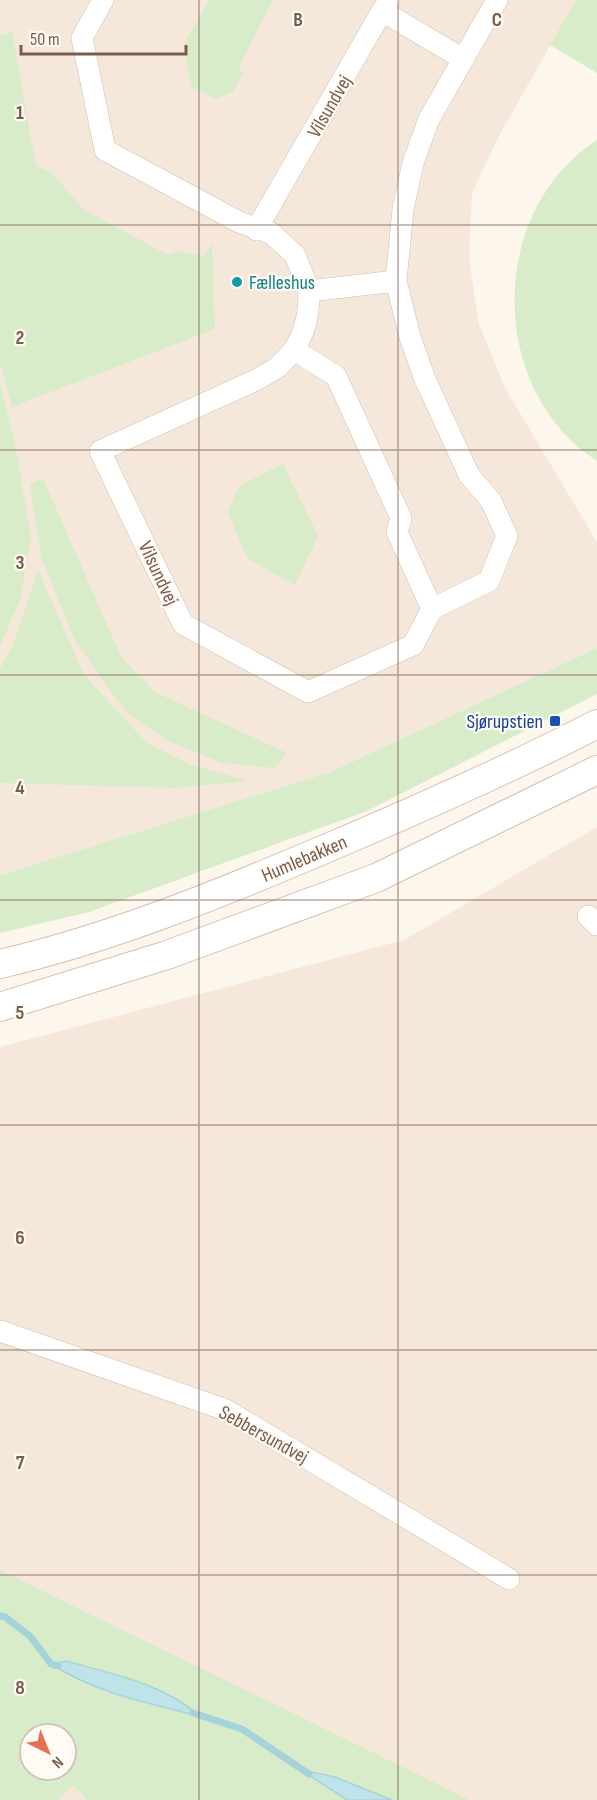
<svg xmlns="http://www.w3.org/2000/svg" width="597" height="1800" font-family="'Sofia Sans Condensed',sans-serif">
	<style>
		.residential { fill: #f5e8da; fill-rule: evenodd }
		.green { fill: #d8ecc9; fill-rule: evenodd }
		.water { fill: #bfe3e8; stroke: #a5d3da; stroke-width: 1.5 }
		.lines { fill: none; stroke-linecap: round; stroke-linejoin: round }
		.stream { stroke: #a5d3da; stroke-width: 7 }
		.street-casing { stroke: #d1beb0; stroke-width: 22 }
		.secondary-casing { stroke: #d6c0b0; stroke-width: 30 }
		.street { stroke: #fff; stroke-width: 21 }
		.secondary { stroke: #fff; stroke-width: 28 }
		.grid { fill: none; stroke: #7a5c4d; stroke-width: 1.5; stroke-opacity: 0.55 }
		.culture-dot { fill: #0f9aa8; stroke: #fffaf3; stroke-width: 2 }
		.transit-dot { fill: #1a4fb4; stroke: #fffaf3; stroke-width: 2 }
		.labels { text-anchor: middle; stroke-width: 4.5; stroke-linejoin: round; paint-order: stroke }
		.street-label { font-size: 20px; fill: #7a5c4d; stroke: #fffaf3 }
		.culture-label { font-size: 20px; fill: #0d838f; stroke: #fffaf3; text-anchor: start }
		.transit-label { font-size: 20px; fill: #164399; stroke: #fffaf3; text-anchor: end }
		.grid-label { font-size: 20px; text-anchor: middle; font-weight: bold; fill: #7a5c4d; stroke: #fffaf3; stroke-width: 4.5; stroke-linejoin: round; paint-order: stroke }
	</style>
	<rect width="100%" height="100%" fill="#fdf6ec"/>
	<path class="residential" d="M0 0H576L499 136 472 193 469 260 479 324 505 388 597 542V648L330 772 0 875Z
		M597 827V1800H0V1047L404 940ZM30 1734H66V1770H30Z"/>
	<path class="green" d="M209 0H273L239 66 243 74 233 92 215 99 192 87 183 46Z
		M576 0H597V73L550 45Z
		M12 32 36 166 52 173 83 209 168 255 178 251 204 256 212 243 215 329 12 407 0 363V35Z
		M597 140V461C487 390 487 211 597 140Z
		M0 382 17 455 31 537 20 600 0 646Z
		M283 464 318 536 295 585 248 559 227 512 239 486Z
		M43 478 121 657 155 692 287 753 275 768 222 763 168 741 125 711 75 641 41 557 30 484Z
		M38 570 84 675 146 742 189 764 249 781 176 788 0 783V668L12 647Z
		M597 648V694L367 811 89 912 0 933V875L330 772Z
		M0 1570 470 1800H88L73 1785 57 1800H0ZM30 1734H66V1770H30Z"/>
	<path class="water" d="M66 1661C111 1674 164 1683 199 1716 147 1703 96 1693 51 1664Z
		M301 1770 335 1777 392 1800H347Z"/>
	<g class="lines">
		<path class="stream" d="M0 1616 5 1617 30 1636 51 1664 58 1666
			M193 1713 242 1729 309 1774"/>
		<g class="street-casing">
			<path id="street" d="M103 0 82 38 105 150 239 222 271 233 295 255 309 291 396 281
				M389 1 382 11 463 59
				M256 230 382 11
				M294 350 278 367 258 379 100 451 183 624 308 692 413 645 432 609 397 532 401 518 336 376 294 350C306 330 309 314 309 291
				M432 609 489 581 507 536 491 501 469 475 425 379 410 337 396 281 403 209 413 163 429 119 497 0
				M588 916 597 925
				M0 1331 226 1410 509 1579"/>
		</g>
		<g class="secondary-casing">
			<path id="secondary" d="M0 964C112 938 219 894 325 849 417 810 508 770 597 724
				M0 1007 167 955 376 878 597 770"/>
		</g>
		<use href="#street" class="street"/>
		<use href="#secondary" class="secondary"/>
	</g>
	<path class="grid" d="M199 0V1800M398 0V1800M0 225H597M0 450H597M0 675H597M0 900H597M0 1125H597M0 1350H597M0 1575H597"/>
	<circle class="culture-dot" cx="237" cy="282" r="6"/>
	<rect class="transit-dot" x="549" y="715" width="12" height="12" rx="3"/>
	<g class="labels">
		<g class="street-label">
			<text transform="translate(329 106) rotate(-60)" y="7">Vilsundvej</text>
			<text transform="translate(159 573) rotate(65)" y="7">Vilsundvej</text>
			<text transform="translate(304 858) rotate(-23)" y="7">Humlebakken</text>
			<text transform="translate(264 1434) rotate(29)" y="7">Sebbersundvej</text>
		</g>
		<g class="culture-label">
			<text x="249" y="289">Fælleshus</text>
		</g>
		<g class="transit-label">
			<text x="543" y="728">Sjørupstien</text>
		</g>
	</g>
	<g class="grid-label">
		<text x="298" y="26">B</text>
		<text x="497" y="26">C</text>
		<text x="20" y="119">1</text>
		<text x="20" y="344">2</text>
		<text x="20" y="569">3</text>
		<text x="20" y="794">4</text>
		<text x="20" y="1019">5</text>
		<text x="20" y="1244">6</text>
		<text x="20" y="1469">7</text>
		<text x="20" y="1694">8</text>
	</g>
	<g transform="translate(48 1752) rotate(137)"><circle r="28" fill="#fffaf3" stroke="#cabbb1" stroke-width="1.5"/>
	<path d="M0-4.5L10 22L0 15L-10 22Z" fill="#e76f51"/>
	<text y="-9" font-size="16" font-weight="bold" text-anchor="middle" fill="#7a5c4d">N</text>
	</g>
	<path d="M21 45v9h165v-9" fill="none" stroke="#7a5c4d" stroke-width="3"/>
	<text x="30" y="45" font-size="18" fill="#7a5c4d" stroke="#fffaf3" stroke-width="4.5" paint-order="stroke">50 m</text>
</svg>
